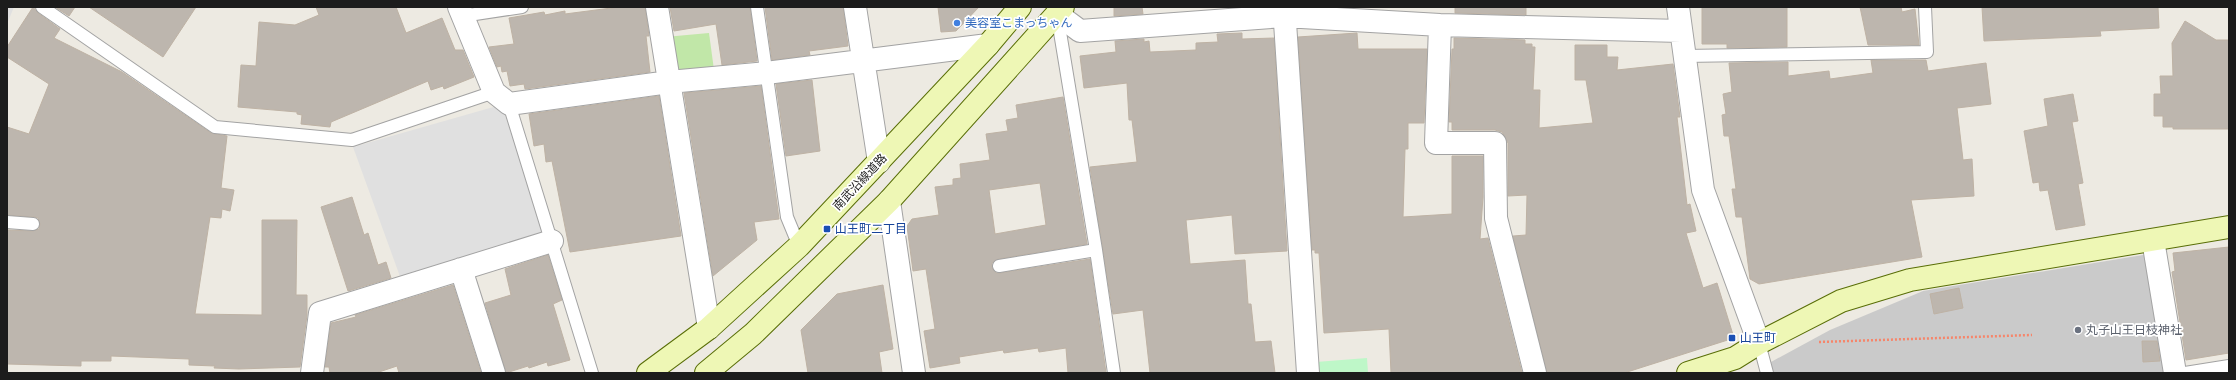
<svg xmlns="http://www.w3.org/2000/svg" width="2236" height="380" font-family="Helvetica,'Noto Sans JP',sans-serif">
	<style>
		.religious { fill: #cacaca }
		.grass { fill: #c1e7a8 }
		.park { fill: #bef7c8 }
		.parking { fill: #e0e0e0 }
		.building { fill: #bdb6ae; stroke: #beb2a4; fill-rule: evenodd }
		.lines { fill: none; stroke-linecap: round; stroke-linejoin: round }
		.lane-casing { stroke: #a3a3a3; stroke-width: 14 }
		.street-casing { stroke: #a3a3a3; stroke-width: 24 }
		.secondary-casing { stroke: #596e07; stroke-width: 24 }
		.path { stroke: #f6856a; stroke-width: 2.5; stroke-dasharray: 2 2; stroke-linecap: butt }
		.lane { stroke: #fff; stroke-width: 12 }
		.street { stroke: #fff; stroke-width: 22 }
		.secondary { stroke: #eef7b5; stroke-width: 22 }
		.shop-dot { fill: #3f7fe0; stroke: #fff; stroke-width: 1.5 }
		.transit-dot { fill: #1a4fb4; stroke: #fff; stroke-width: 1.5 }
		.worship-dot { fill: #6b7280; stroke: #fff; stroke-width: 1.5 }
		.labels { text-anchor: middle; stroke-width: 3.5; stroke-linejoin: round; paint-order: stroke }
		.shop-label { font-size: 12px; fill: #366cbe; stroke: #fff; text-anchor: start }
		.street-label { font-size: 12px; fill: #1c1c1c; stroke: #fff }
		.transit-label { font-size: 12px; fill: #164399; stroke: #fff; text-anchor: start }
		.worship-label { font-size: 12px; fill: #5b616d; stroke: #fff; text-anchor: start }
	</style>
	<rect width="100%" height="100%" fill="#edeae2"/>
	<path class="religious" d="M2149 254 2167 373H1773L1771 362 1830 330 1923 291Z"/>
	<path class="grass" d="M709 33 714 70 678 74 665 37Z"/>
	<path class="park" d="M1367 358 1368 373H1317L1316 362Z"/>
	<path class="parking" d="M7 7H14L7 24Z
		M497 106 504 112 547 236 402 282 353 147Z"/>
	<path class="building" d="M33 7 38 13 60 29 54 38 122 72 211 133 227 136 221 188 234 190 230 211 222 209 221 218 210 217 195 314 262 315V220H297L296 295H307V315L300 367 239 369 214 368 215 366 189 365V359L111 356V361H81V366L7 364V230L33 231 39 229 40 224 38 218 34 217 7 215V127L29 134 49 84 7 57V47Z
		M55 7H75L69 16Z
		M89 7H196L163 57Z
		M316 7H396L406 33 442 18 455 50H463L474 77 444 89 443 86 431 90 428 81 331 122 330 127 301 124 302 115 297 114V112L238 107 241 65 256 66 259 22 295 25 319 15Z
		M619 7H645L649 36H646L650 72 525 89 524 84 510 86 507 71 502 72 501 66 497 67 489 47 514 44 509 18 544 12 545 15 565 11V14Z
		M670 7H750L757 61 722 65 716 24 674 31Z
		M765 7H843L848 46 809 51 810 55 772 60Z
		M938 7H979L956 31 941 32Z
		M1114 7H1142L1143 14 1114 16Z
		M1455 7H1526V15L1455 13Z
		M1702 7H1787V47L1727 48V44H1702Z
		M1860 7H1901L1902 12 1915 9 1919 45H1868Z
		M1982 7H2158L2159 28 2100 31 2101 36 1984 41Z
		M2185 21 2216 40H2229V129H2173V127H2163V116H2154V94H2161L2160 76H2173L2172 43Z
		M1242 33V39L1274 38 1287 251 1235 254 1232 215 1186 220 1190 264 1245 260 1248 304H1251L1255 342 1271 341 1275 373H1150L1143 310 1113 314 1090 167 1137 162 1132 120H1129L1127 83 1084 88 1080 56 1116 52 1115 41 1144 39V42L1149 41 1150 52 1196 50V43L1218 42 1217 34Z
		M1357 33 1358 49H1427L1424 123H1408V149H1405L1403 217 1452 214V156H1483V197L1480 239 1488 238 1522 373H1391L1389 329 1324 333 1319 253H1315V250H1312L1298 37Z
		M1454 38 1525 40V44H1532V47H1535L1533 90H1540L1539 128 1593 123 1586 80H1575V45H1607V57H1618L1617 70 1673 64 1680 117H1677L1687 205 1690 204 1696 231 1686 233 1703 288 1717 283 1734 338 1624 373H1547L1513 236 1526 235 1527 195 1508 196V143L1502 132 1495 130H1452V122H1449L1452 49H1454Z
		M1871 60H1926L1928 71 1986 63 1991 104 1957 108 1963 160 1972 159 1974 196 1911 200 1922 257 1759 284 1750 279 1742 217H1736L1732 189H1736L1729 136H1724L1722 115 1726 114 1723 94 1732 92 1729 63 1788 62V76L1829 71 1830 79 1873 73Z
		M812 80 820 151 786 156 776 84Z
		M761 86 779 219 754 222 757 240 713 276 684 93Z
		M2073 94 2078 121 2072 122 2083 183 2078 184 2085 225 2056 230 2048 190 2040 191 2039 182 2033 183 2024 131 2048 126 2044 99Z
		M659 96 681 236 570 252 552 161 546 162 544 144 534 146 529 114Z
		M1063 97 1087 244 998 259 992 263V268L996 273H1000L1090 259 1106 373H1068L1066 348 1039 352 1038 348 1004 353 1003 350 959 357 960 363 930 368 924 331 935 329 926 269 913 271 907 226 912 219 939 215 935 187 953 185V179L961 178 960 164 990 160 986 134 1008 131 1006 120 1018 118 1016 105ZM1040 183 1046 225 995 234 989 190Z
		M352 197 364 235 368 233 378 265 386 262 391 278 348 291 321 207Z
		M2229 247V353L2186 360 2172 272 2175 271 2173 253Z
		M548 255 562 300 553 304 570 360 548 366 547 362 529 368 528 366 506 373 485 303 511 295 505 269Z
		M453 285 481 373H399L397 366 376 373H330L329 367H325L331 323 356 317 355 315Z
		M883 285 893 349 879 352 882 373H808L801 330 837 294Z
		M1959 288 1963 308 1934 314 1930 294Z
		M2142 341H2157L2160 361 2143 362Z"/>
	<g class="lines">
		<g class="lane-casing">
			<path id="lane" d="M42 7 215 127 352 140 494 92
				M757 7 787 217 799 246
				M1057 14 1096 250 1114 373
				M462 16 522 7
				M1684 56 1927 52 1925 7
				M509 104 592 373
				M7 222 33 224
				M999 266 1096 250
				M1759 343 1767 373
				M2185 373 2229 366"/>
		</g>
		<g class="street-casing">
			<path id="street" d="M459 7 494 92 509 104 669 82 766 73 988 45
				M657 7 709 328
				M855 7 879 162
				M1284 7 1308 373
				M1678 7 1703 190 1759 343
				M1057 14 1080 31 1284 16 1440 25 1681 31
				M1440 25 1436 143H1495L1496 218 1535 373
				M889 201 914 373
				M2153 240 2175 373
				M461 269 494 373
				M312 373 320 313 552 241"/>
		</g>
		<g class="secondary-casing">
			<path id="secondary" d="M648 373 709 328 799 246 988 45 1020 7
				M706 373 753 334 889 201 1063 7
				M1688 373 1735 358 1759 343 1841 301 1910 280 2229 227"/>
		</g>
		<path class="path" d="M1819 342 2032 335"/>
		<use href="#lane" class="lane"/>
		<use href="#street" class="street"/>
		<use href="#secondary" class="secondary"/>
	</g>
	<circle class="shop-dot" cx="957" cy="23" r="4"/>
	<g class="transit-dot">
		<rect x="823" y="225" width="8" height="8" rx="2"/>
		<rect x="1728" y="334" width="8" height="8" rx="2"/>
	</g>
	<circle class="worship-dot" cx="2078" cy="330" r="4"/>
	<g class="labels">
		<g class="shop-label">
			<text x="965" y="27">美容室こまっちゃん</text>
		</g>
		<g class="street-label">
			<text transform="translate(860 182) rotate(-47)" y="4">南武沿線道路</text>
		</g>
		<g class="transit-label">
			<text x="835" y="233">山王町二丁目</text>
			<text x="1740" y="342">山王町</text>
		</g>
		<g class="worship-label">
			<text x="2086" y="334">丸子山王日枝神社</text>
		</g>
	</g>
	<rect width="2236" height="380" fill="none" stroke="#1c1c1c" stroke-width="16"/>
</svg>
